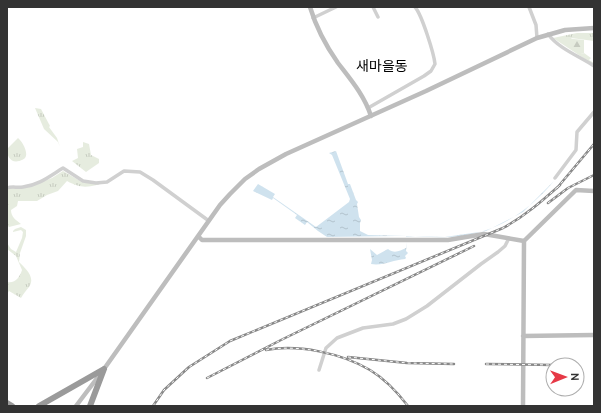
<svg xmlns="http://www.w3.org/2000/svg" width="601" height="413" font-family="Cabin,'Noto Sans KR',sans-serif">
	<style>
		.grass { fill: url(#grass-tufts) }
		.forest { fill: url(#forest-firs) }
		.water { fill: url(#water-ripples) }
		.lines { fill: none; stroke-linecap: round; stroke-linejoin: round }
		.street { stroke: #d0d0d0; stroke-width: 3.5 }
		.secondary { stroke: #bdbdbd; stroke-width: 4.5 }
		.highway { stroke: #9a9a9a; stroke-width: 6 }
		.rail-casing { stroke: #888; stroke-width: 2.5 }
		.rail { stroke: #fff; stroke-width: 1; stroke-dasharray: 3; stroke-linecap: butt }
		.labels { text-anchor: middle; stroke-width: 4; stroke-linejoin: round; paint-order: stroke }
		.quarter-label { font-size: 14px; fill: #000; stroke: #fff }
	</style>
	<defs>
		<pattern id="grass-tufts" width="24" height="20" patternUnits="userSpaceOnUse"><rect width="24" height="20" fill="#e6ecdf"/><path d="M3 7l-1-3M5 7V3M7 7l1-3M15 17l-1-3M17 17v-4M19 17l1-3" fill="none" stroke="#c6cbc0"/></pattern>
		<pattern id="forest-firs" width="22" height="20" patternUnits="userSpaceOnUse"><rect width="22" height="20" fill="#e6ecdf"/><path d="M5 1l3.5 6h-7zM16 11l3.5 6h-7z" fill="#c6cbc0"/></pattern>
		<pattern id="water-ripples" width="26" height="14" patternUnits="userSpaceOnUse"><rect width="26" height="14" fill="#cfe2ee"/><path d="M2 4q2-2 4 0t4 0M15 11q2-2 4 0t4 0" fill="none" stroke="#b2c2cd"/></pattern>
	</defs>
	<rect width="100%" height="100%" fill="#fff"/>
	<path class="grass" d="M577 33H594V41L571 38 582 54 584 53 591 58 589 60 594 63V65L553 38Z
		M35 108 41 109 50 126 49 127 57 138 60 147 58 142 44 129Z
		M18 138C22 141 29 153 25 158 24 159 20 161 19 161 11 163 7 157 7 149Z
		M83 142 89 144 91 155 99 159V163L86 172 72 161 78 158 77 149 83 147Z
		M63 171 82 182 100 184C86 188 80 188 67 181L58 191 47 195 37 201H18L17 206 11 210C11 217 16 220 21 224L9 227 7 225V189L34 185 52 178Z
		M21 227 26 230V236L20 253 19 262C25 268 36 277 29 287 26 291 23 294 21 298L9 291 7 294V282C15 284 20 277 22 270L16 256 7 249V243L11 249 16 252 22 238 23 232 21 230 13 232V231L15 229Z"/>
	<path class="forest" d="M564 38 584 40V53L582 54 558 40Z"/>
	<path class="water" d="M336 151 348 184H350L356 200 358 202 357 204 359 217 361 220 360 223V231L368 235 445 237 486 231 523 212 554 181C526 214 493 235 448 237 434 238 421 236 407 236V237L406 236H396L327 237 318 231 307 222 305 225 295 218 297 215 273 198 272 200 253 191 258 184 275 194 273 197 316 227 349 202 350 199 332 155 329 153Z
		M407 242 406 251 408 253 405 256 406 258 405 259C393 260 383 266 371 264L372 260 370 249 377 255 388 249C394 254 400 251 406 248Z"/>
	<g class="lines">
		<path class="street" d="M373 7 378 17
			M529 7 536 25 537 38
			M313 18 336 7
			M548 34C559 49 579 56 594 66
			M368 108 424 76 431 71 435 64C434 54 422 15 415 7
			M555 178 576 150 577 132 594 112
			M7 188C12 186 17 188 23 187 39 185 50 176 63 168L83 181 96 183 107 182 124 171 140 172 153 180 209 221
			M319 370 326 348 337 338 363 328 393 324 406 319 427 306 481 264 498 252 505 246 509 238"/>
		<path class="secondary" d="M310 7C316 27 326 46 338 63 351 80 364 95 371 116
			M198 236 202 240H448L484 234 524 241
			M523 336 594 335
			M76 406 104 369 220 205 230 194 245 179 259 169 286 154 426 91 537 38 565 30 594 28
			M523 406 524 241 576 190 594 191"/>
		<path class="highway" d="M7 403 12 406
			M39 406 104 369
			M90 406 104 369"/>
		<g class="rail-casing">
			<path id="rail" d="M557 188 594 144
				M548 203 568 188 594 175
				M266 350C298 344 341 353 370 370 385 379 398 393 408 406
				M348 357 407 363 454 364
				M486 364 553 365
				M207 378 281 340 474 246
				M153 406 164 390 189 367 230 341 503 228C525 216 542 201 560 185"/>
		</g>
		<use href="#rail" class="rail"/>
	</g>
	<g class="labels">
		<g class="quarter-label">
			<text x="382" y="71">새마을동</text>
		</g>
	</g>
	<rect width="601" height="413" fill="none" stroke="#333333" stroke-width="16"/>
	<g transform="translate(565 377) rotate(89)"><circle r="19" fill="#ffffff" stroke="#adadad"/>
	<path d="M0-3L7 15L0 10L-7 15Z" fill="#e63946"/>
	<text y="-6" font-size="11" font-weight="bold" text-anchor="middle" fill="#333333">N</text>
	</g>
</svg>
